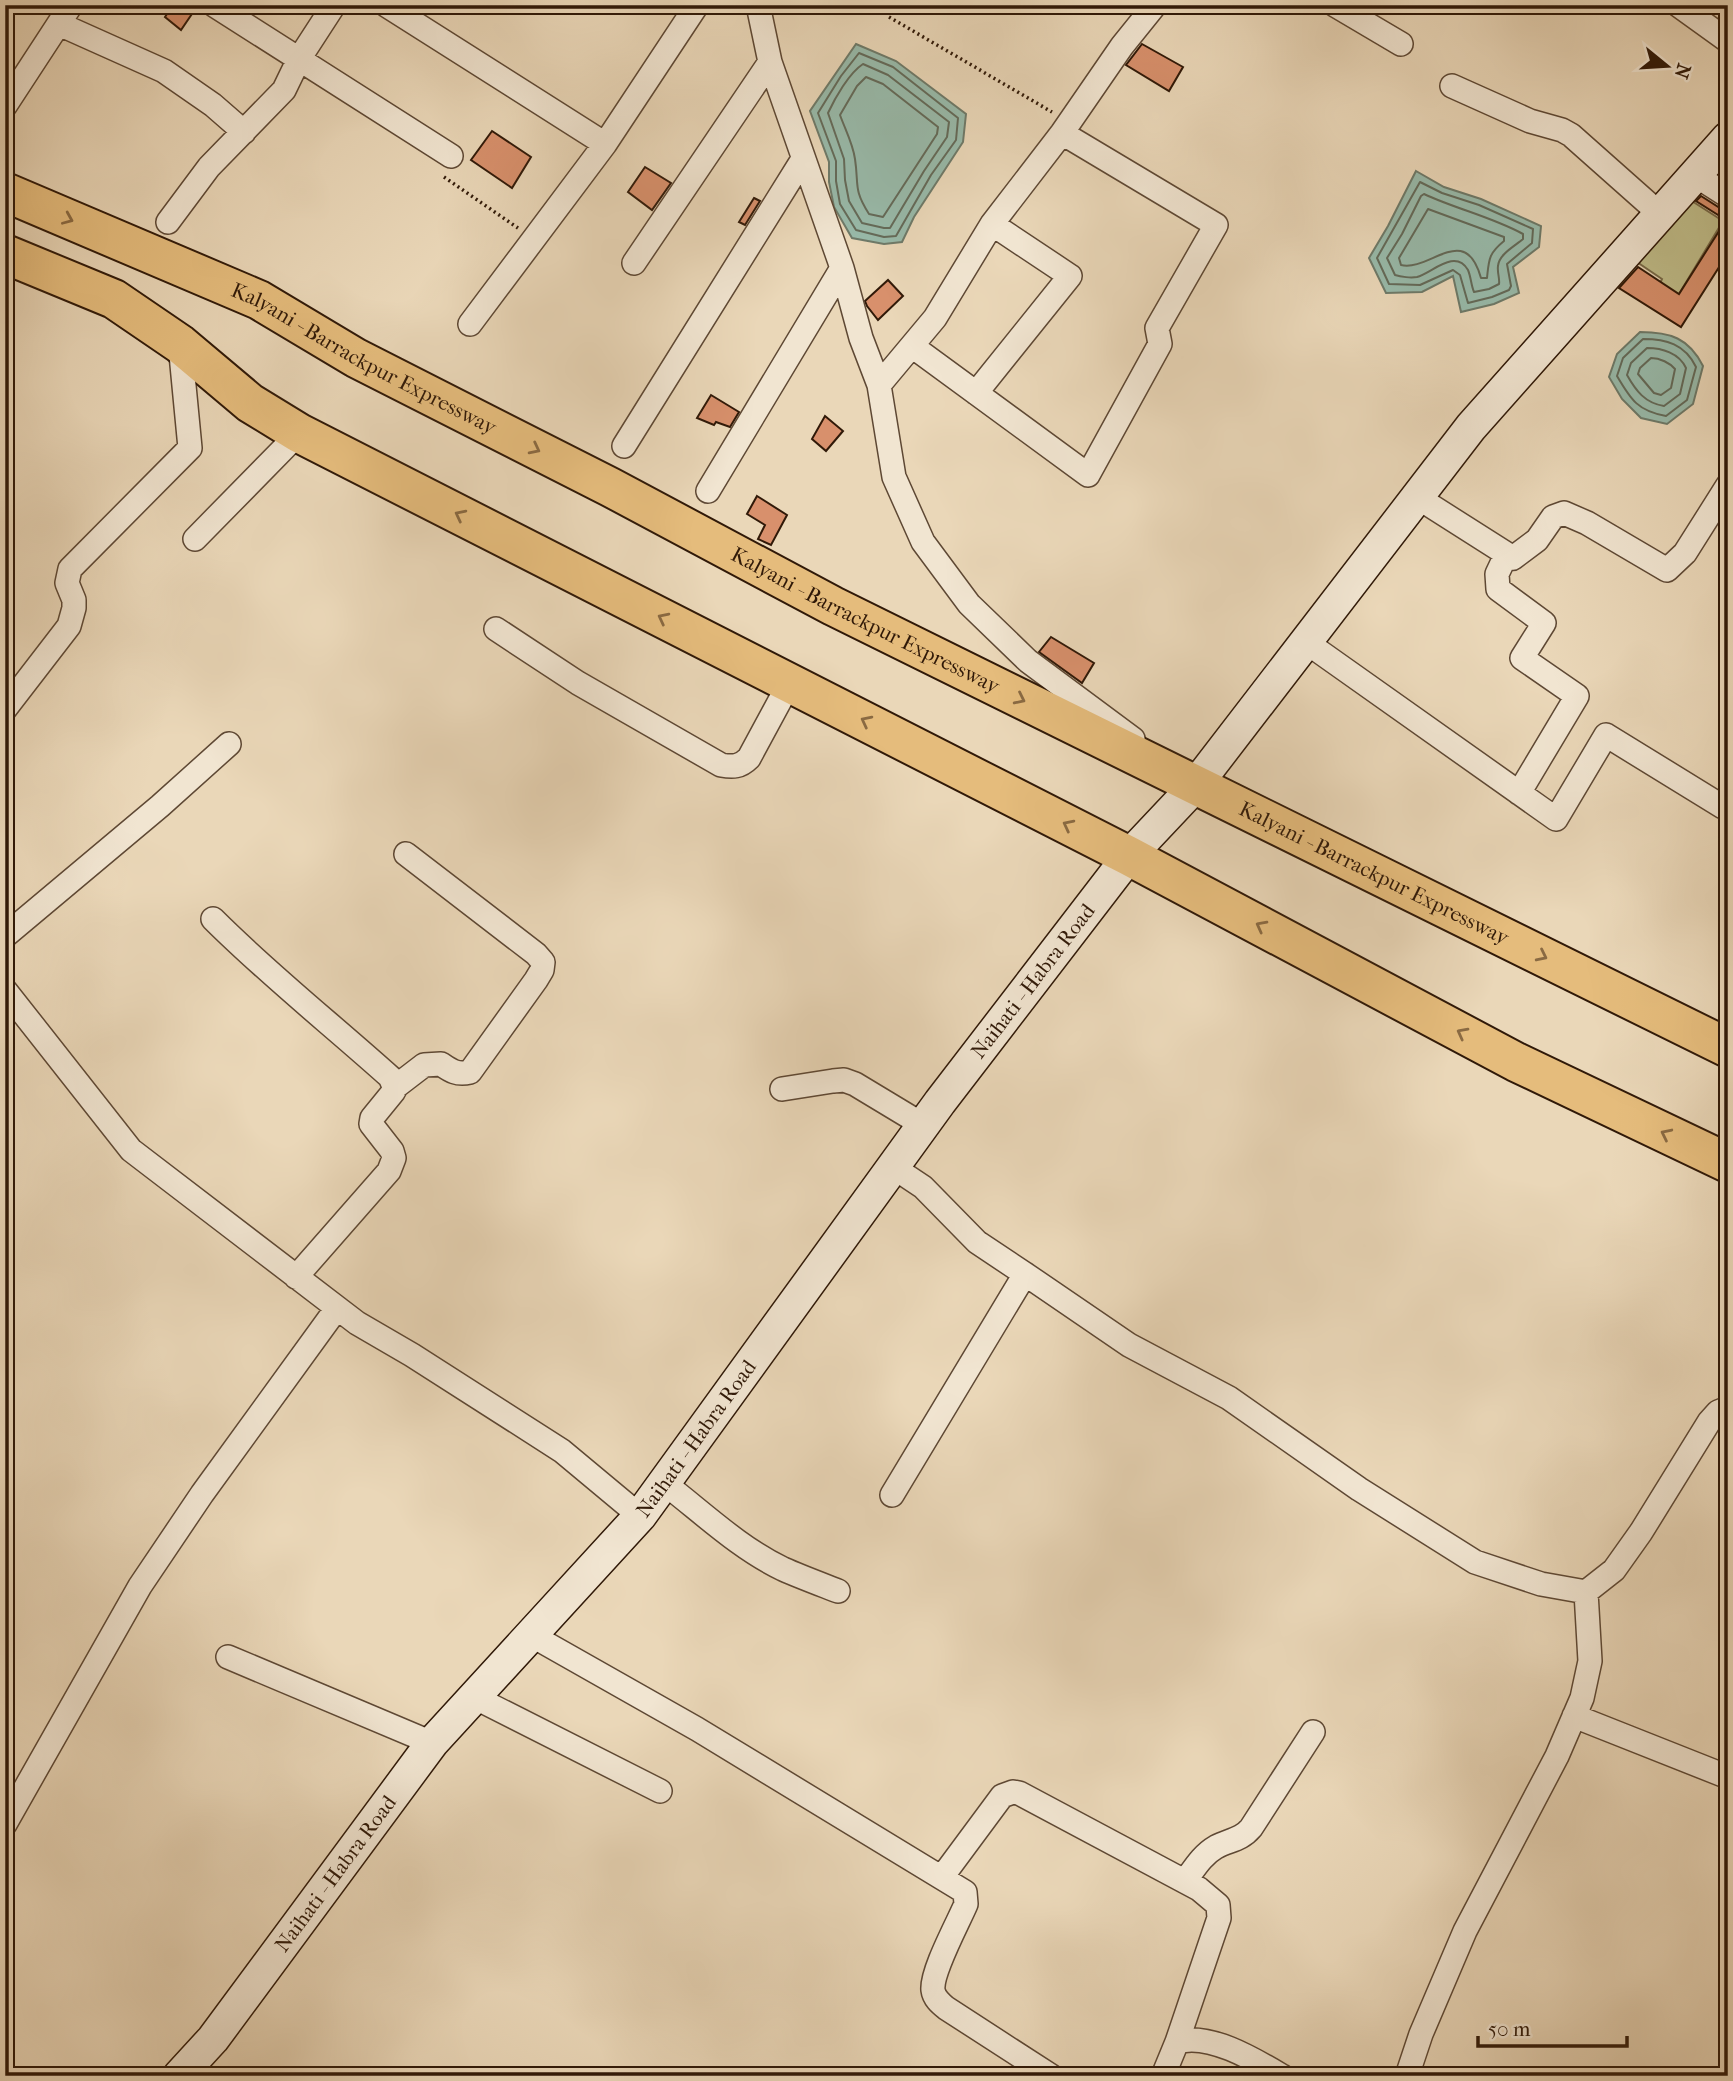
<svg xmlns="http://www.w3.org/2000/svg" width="1733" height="2081" font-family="'IM FELL French Canon',serif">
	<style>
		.green { fill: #bfbc89; stroke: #786a48; stroke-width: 2 }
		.water { fill: #98baaa; stroke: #6e7a69; stroke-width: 2 }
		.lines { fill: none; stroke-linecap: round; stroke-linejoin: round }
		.shore { stroke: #646a59; stroke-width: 2 }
		.building { fill: #d8906c; stroke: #301908; stroke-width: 2 }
		.street-casing { stroke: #5e4834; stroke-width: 26 }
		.secondary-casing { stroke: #301908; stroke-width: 35 }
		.highway-casing { stroke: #301908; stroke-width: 42 }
		.path { stroke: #301908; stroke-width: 3.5; stroke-dasharray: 2 3.5; stroke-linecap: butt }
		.street { stroke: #f1e5d1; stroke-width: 23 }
		.secondary { stroke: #f1e5d1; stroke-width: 32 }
		.highway { stroke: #e5bc7c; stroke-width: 38 }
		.oneway { stroke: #8a6a42 }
		.labels { text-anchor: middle; stroke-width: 5; stroke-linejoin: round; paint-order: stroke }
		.street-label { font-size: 21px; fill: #301908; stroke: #f1e5d1 }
	</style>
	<rect width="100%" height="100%" fill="#ead7b8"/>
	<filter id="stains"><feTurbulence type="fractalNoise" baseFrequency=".00286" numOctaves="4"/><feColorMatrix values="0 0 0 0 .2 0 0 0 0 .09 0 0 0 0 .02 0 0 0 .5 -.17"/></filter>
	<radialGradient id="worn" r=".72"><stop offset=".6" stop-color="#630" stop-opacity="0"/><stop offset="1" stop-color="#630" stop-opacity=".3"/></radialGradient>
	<path class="green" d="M1684 196 1723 221 1676 299 1658 287 1662 279 1634 260Z"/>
	<path class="water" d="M856 44 896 61 966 114 963 142 914 217 902 242 884 244 852 238 834 207 829 182V162L810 111Z
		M1416 171 1444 187 1481 199 1541 226 1539 247 1513 267 1519 293 1494 304 1461 312 1453 276 1422 292 1386 293 1369 258 1388 226Z
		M1640 332C1670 332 1689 338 1703 366L1693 404 1667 424 1641 418 1622 399 1609 377 1617 354Z"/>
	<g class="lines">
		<path class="shore" d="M859 53 893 67 958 118 956 140 931 175 896 236 884 237 856 230 840 204 836 181V161L818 113 841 76Z
			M863 64 888 75 949 122 947 137 924 171 890 228H884L862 223 849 201 845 180 844 159 828 113C835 98 849 73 863 64Z
			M866 77 883 84 938 127 937 134 883 217 869 214C853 189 859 185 855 159 853 144 845 129 840 115L857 86Z
			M1420 182 1442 193 1479 205 1533 229 1532 243 1507 264 1511 286 1509 290 1492 297 1468 303 1460 275 1453 270 1420 285 1389 284 1377 258Z
			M1424 194C1456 209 1492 217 1523 234V239C1515 246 1499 254 1498 266 1497 272 1500 279 1499 284L1489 289 1474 292C1471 285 1471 277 1468 270 1455 248 1432 273 1417 277 1411 278 1401 277 1395 275L1387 258 1402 234 1421 196Z
			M1428 209 1504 237V241C1488 254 1489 260 1487 278H1481C1465 221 1430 272 1401 265L1399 258Z
			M1643 339C1666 339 1685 344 1696 367L1687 400 1666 416C1638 411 1631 400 1617 376L1623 358Z
			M1647 348C1662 348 1679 353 1686 368L1680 394 1664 406C1645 403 1636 391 1627 375L1631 363Z
			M1651 358C1660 358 1670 363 1675 369L1671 388 1661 395 1654 393 1638 374 1640 368Z"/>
	</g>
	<path class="building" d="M173 5H198L181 30 165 17Z
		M1142 44 1183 67 1169 91 1126 65Z
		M492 131 531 157 512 188 471 160Z
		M645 167 671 183 652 210 628 192Z
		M1701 196 1720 208 1728 210V253L1681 327 1619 288 1638 267 1679 294 1726 220 1696 201Z
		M754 198 760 201 745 225 739 222Z
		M888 280 903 296 878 320 867 306 865 301Z
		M711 395 739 412 730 427 716 422 714 425 697 418Z
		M825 416 843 431 826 451 812 439Z
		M757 496 787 515 771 545 758 539 765 525 747 514Z
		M1051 637 1094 663 1082 683 1039 652Z"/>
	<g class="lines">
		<g class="street-casing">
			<path id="street" d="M214 5 451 156
				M386 5 605 144
				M758 5 770 62 842 268 861 338 879 385 894 477 923 542 969 604 1028 661 1133 739
				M1335 5 1401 44
				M1678 5 1728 41
				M59 24 164 71 213 105 244 132
				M1452 86 1530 121 1562 130 1571 135 1660 214
				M5 106 71 5
				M1695 175 1728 196
				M168 222 209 167 284 90 299 59 334 5
				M634 263 770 62
				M470 324 605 144 697 5
				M912 346 1088 475 1160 344 1157 328 1216 225 1062 133
				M879 385 935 318 992 224 1062 133 1122 46 1155 5
				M976 393 1070 276 992 224
				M624 446 803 159
				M708 491 842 268
				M1417 497 1513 558 1537 540 1553 517 1564 513 1587 523 1667 570 1685 553 1728 485
				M195 539 299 433
				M1506 555 1497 574 1498 589 1544 623 1522 658 1577 696 1519 793
				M496 629 578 683 721 765C733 767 740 767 749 758L790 682
				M1306 642 1556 819 1606 735 1723 807
				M5 709 69 626 74 608V600L67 583 70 569 190 448 180 344
				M213 919C269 975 331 1024 390 1077L393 1084 394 1091 372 1118 371 1124 392 1151 394 1158 389 1171 296 1277
				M5 936 160 806 229 744
				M5 990 131 1150 357 1323 412 1355 562 1451 640 1516
				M394 1088 424 1065 441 1064C451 1071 457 1075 470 1072L536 980 542 970 543 962 536 954 406 854
				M782 1089 833 1081 844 1080 855 1084 923 1125
				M893 1167 923 1187 977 1242 1025 1274 1129 1345 1229 1398 1359 1489 1475 1562 1541 1584 1586 1592 1614 1570 1641 1532 1709 1422 1718 1412 1728 1408
				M664 1483C702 1512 739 1548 783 1569 801 1577 820 1584 838 1591
				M892 1495 1025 1274
				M531 1635 697 1729 965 1892 966 1904C958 1923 931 1972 933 1990 934 1998 940 2003 946 2008L1051 2076
				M228 1657 432 1743
				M474 1697 660 1791
				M1574 1716 1728 1777
				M5 1824 140 1586 202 1494 337 1308
				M942 1877 1002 1796 1013 1792 1019 1793 1199 1889 1218 1905 1219 1918 1177 2042
				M1185 1881C1194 1869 1202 1855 1216 1847 1229 1840 1241 1840 1251 1828L1313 1732
				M1163 2076 1177 2042C1209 2032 1255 2060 1282 2076
				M1407 2076 1421 2034 1465 1931 1557 1756 1582 1698 1590 1661 1586 1592"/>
		</g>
		<g class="secondary-casing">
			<g id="secondary">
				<path id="s1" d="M179 2076 213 2039 432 1743 640 1516 940 1102 1129 856 1195 786 1471 427 1728 138"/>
			</g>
		</g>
		<g class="highway-casing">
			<g id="highway">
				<path id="s2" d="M5 192 259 300 356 358 610 487 833 606 1728 1048"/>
				<path d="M5 254 114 299 180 344 250 403 299 433 1129 856 1516 1062 1728 1163"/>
			</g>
		</g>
		<path class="path" d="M889 17 1052 112
			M444 177 518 228"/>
		<use href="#street" class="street"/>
		<use href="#secondary" class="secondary"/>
		<use href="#highway" class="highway"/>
	</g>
	<defs><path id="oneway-chevron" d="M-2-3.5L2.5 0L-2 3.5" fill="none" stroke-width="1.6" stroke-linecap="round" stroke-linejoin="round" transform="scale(1.75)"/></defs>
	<g class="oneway">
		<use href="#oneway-chevron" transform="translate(68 219) rotate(23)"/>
		<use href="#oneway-chevron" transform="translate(535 449) rotate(27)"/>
		<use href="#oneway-chevron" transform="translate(460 515) rotate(-153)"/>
		<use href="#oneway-chevron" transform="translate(663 618) rotate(-153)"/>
		<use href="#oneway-chevron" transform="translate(1020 699) rotate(26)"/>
		<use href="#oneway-chevron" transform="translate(866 721) rotate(-153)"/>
		<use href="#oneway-chevron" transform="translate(1068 825) rotate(-153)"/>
		<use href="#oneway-chevron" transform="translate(1261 926) rotate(-152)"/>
		<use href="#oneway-chevron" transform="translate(1542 956) rotate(26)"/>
		<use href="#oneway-chevron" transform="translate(1462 1033) rotate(-152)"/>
		<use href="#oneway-chevron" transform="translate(1666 1134) rotate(-154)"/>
	</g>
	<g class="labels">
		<g class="street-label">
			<text dy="7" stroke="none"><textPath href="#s2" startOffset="396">Kalyani - Barrackpur Expressway</textPath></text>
			<text dy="7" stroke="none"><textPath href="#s2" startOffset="962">Kalyani - Barrackpur Expressway</textPath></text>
			<text dy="7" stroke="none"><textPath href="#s2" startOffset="1530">Kalyani - Barrackpur Expressway</textPath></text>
			<text dy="7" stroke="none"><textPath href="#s1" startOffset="1390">Naihati - Habra Road</textPath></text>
			<text dy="7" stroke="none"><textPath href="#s1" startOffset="822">Naihati - Habra Road</textPath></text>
			<text dy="7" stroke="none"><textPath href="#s1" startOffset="256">Naihati - Habra Road</textPath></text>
		</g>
	</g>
	<rect width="1733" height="2081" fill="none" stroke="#ead7b8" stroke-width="28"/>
	<rect x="7" y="7" width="1719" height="2067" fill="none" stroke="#301908" stroke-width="3.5"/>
	<rect x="14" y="14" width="1705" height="2053" fill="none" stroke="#301908" stroke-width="2"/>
	<g transform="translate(1667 66) rotate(108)" stroke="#f1e5d1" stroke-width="5" paint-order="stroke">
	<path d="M0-5L12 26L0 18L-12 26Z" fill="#301908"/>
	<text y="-10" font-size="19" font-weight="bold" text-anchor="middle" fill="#301908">N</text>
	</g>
	<path d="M1478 2036v10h149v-10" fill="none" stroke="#301908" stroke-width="3.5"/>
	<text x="1488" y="2036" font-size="21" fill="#301908" stroke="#f1e5d1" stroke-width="5" paint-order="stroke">50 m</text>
	<rect width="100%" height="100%" filter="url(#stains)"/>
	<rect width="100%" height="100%" fill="url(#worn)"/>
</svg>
